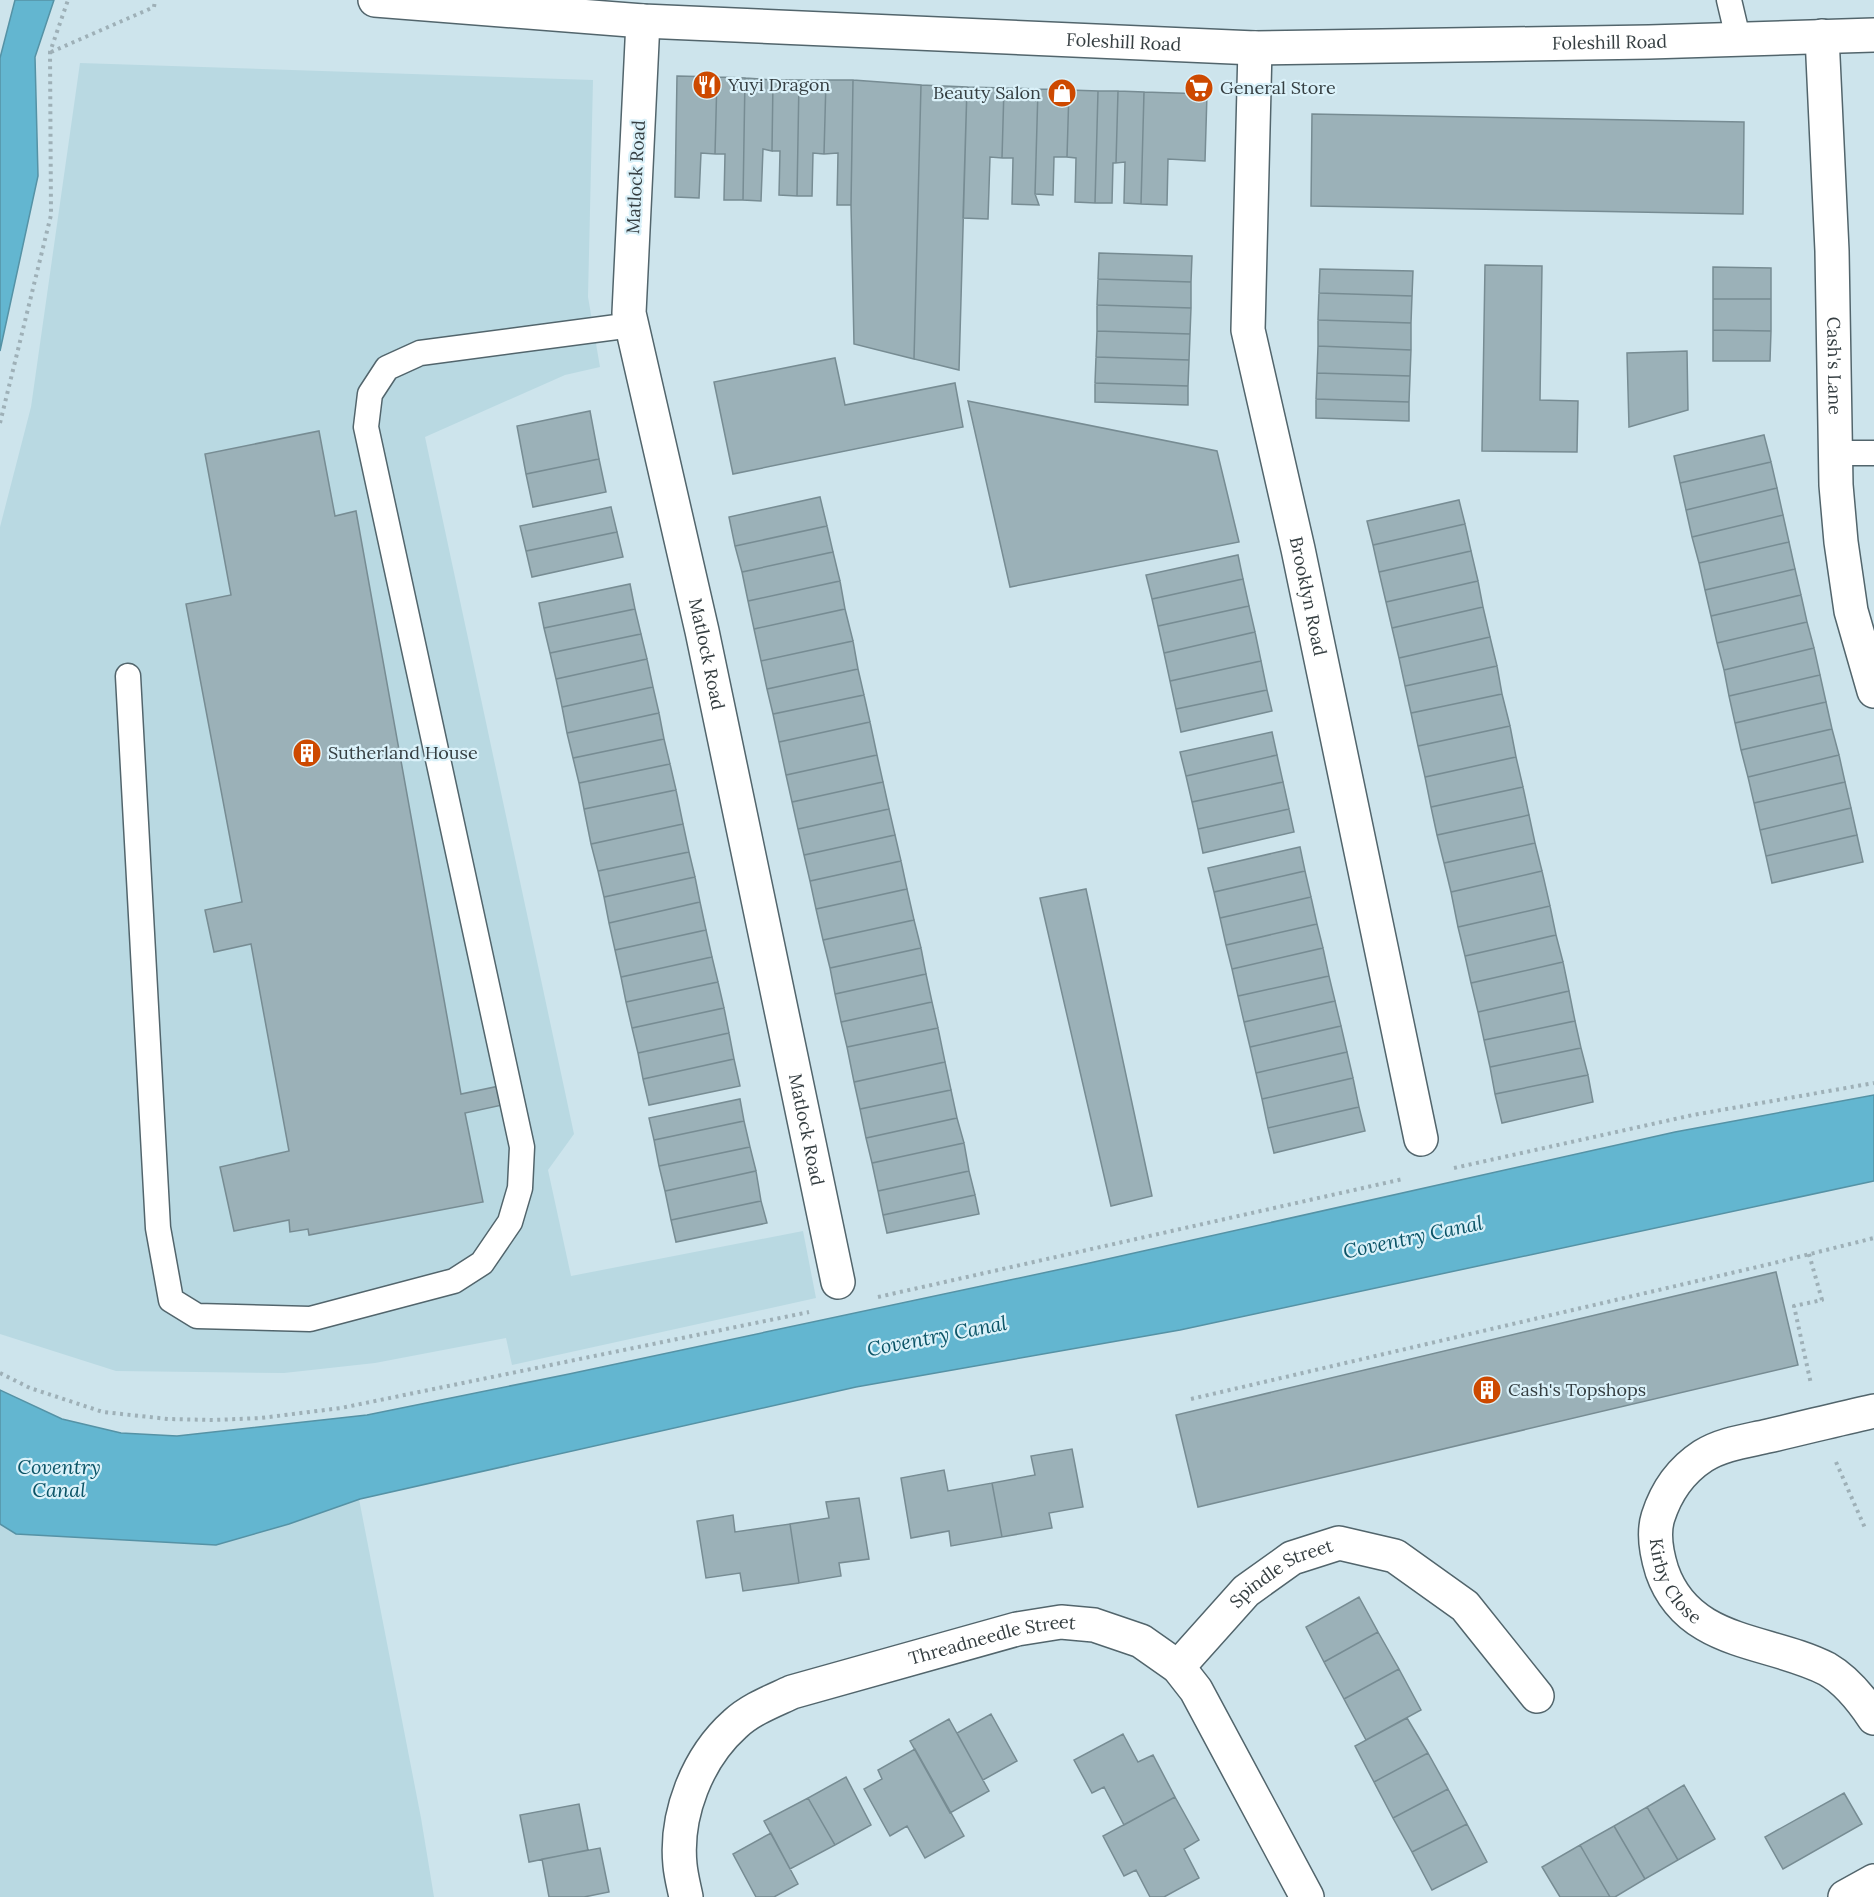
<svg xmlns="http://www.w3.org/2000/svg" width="1874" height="1897" font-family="Lora,serif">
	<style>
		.built { fill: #b9d9e2 }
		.water { fill: #63b6d0; stroke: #5592a5; stroke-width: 1.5 }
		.building { fill: #9bb1b8; stroke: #778c93; stroke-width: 1.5 }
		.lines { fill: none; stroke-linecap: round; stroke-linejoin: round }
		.lane-casing { stroke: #52656c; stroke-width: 27 }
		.street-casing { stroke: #52656c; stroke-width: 36 }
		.secondary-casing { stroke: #52656c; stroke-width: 36 }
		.path { stroke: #9eb0b7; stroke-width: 4; stroke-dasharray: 3 4.5; stroke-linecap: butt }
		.lane { stroke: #fff; stroke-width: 24 }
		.street { stroke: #fff; stroke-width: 33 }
		.secondary { stroke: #fff; stroke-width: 33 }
		.labels { text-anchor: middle; stroke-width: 4.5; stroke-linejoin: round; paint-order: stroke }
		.street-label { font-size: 18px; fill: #353e41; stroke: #daf1f9 }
		.poi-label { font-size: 18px; fill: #353e41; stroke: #daf1f9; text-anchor: start }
		.water-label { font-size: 20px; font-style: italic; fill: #0a5366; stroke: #daf1f9 }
	</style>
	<rect width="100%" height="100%" fill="#cde4ec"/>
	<path class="built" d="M80 63 593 80 588 297 600 367 565 375 425 437 574 1134 548 1170 571 1276 803 1231 816 1298 512 1365 506 1338 375 1363 284 1373 116 1371 0 1334V527L31 407Z
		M359 1499 421 1818 434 1897H0V1524L16 1534 216 1545 289 1524Z"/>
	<path class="water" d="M15 0H54L35 57 38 176 0 351V58Z
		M1874 1095V1181L1180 1330 856 1387 360 1499 289 1524 216 1545 16 1534 0 1524V1390L62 1419 121 1433 177 1436 367 1415 569 1374 1085 1264 1675 1132Z"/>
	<path class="building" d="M677 76 717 77 715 154 701 153 699 198 675 197Z
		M717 77 745 78 743 200H724L725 154H715Z
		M745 78 773 80 772 151 763 149 761 201 743 200Z
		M773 80H799L797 196 779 195 780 151H772Z
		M799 80H826L824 154 813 153 812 196H797Z
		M826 80H853L851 205H837L838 153 824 154Z
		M853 80 921 85 914 359 854 344 851 205Z
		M921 85 967 87 959 370 914 359Z
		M967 87 1004 88 1002 158 990 157 988 219 963 218Z
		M1004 88 1038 89 1035 194 1039 205 1012 204 1013 158H1002Z
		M1038 89 1069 90 1067 157H1054L1053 195 1035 194Z
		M1069 90 1098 91 1095 203 1075 202 1076 158 1067 157Z
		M1098 91H1118L1116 163H1113L1112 203H1095Z
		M1118 91 1144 92 1141 204 1124 203 1125 162 1116 163Z
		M1144 92 1207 94 1205 161 1168 159 1167 205 1141 204Z
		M1312 114 1744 122 1743 214 1311 206Z
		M1099 253 1192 256 1191 282 1098 279Z
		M1485 265 1542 266 1540 400 1578 401 1577 452 1482 451Z
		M1713 267 1771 268V299H1713Z
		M1320 269 1413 271 1412 296 1319 293Z
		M1098 279 1191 282V308L1097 305Z
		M1319 293 1412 296 1411 323 1318 320Z
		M1713 299H1771V331L1713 330Z
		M1097 305 1191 308 1190 334 1097 331Z
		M1318 320 1411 323V350L1318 346Z
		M1713 330 1771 331 1770 361H1713Z
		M1097 331 1190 334 1189 360 1096 357Z
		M1318 346 1411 350 1410 376 1317 373Z
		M1687 351 1688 410 1629 427 1627 353Z
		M1096 357 1189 360 1188 386 1095 383Z
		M835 358 845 405 955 383 963 427 733 474 714 382Z
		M1317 373 1410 376 1409 402 1316 399Z
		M1095 383 1188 386V405L1095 402Z
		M1316 399 1409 402V421L1316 418Z
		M968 401 1217 451 1239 542 1010 587Z
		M590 411 599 459 526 474 517 426Z
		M319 431 335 516 356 511 461 1094 504 1085 507 1104 465 1113 483 1202 309 1235 308 1229 290 1232 289 1220 234 1231 220 1167 289 1151 251 944 214 952 205 910 242 902 186 604 231 595 205 454Z
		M1764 435 1771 462 1680 483 1674 456Z
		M599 459 606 492 533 507 526 474Z
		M1771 462 1777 488 1686 510 1680 483Z
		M1777 488 1783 515 1692 537 1686 510Z
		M820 497 827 526 735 546 729 517Z
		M1459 500 1465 524 1373 545 1367 521Z
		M611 507 617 532 526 551 520 526Z
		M1783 515 1789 542 1699 563 1692 537Z
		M1465 524 1471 551 1379 572 1373 545Z
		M827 526 833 552 742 572 735 546Z
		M617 532 623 557 532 577 526 551Z
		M1789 542 1795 569 1705 590 1699 563Z
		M1471 551 1478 581 1386 602 1379 572Z
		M833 552 840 581 748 601 742 572Z
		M1238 555 1243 579 1152 599 1146 575Z
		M1795 569 1801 595 1711 616 1705 590Z
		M1243 579 1249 606 1158 626 1152 599Z
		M840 581 845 609 754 629 748 601Z
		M1478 581 1483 607 1392 628 1386 602Z
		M630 584 635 609 544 628 539 603Z
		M1801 595 1807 622 1717 643 1711 616Z
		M1249 606 1255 632 1164 653 1158 626Z
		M1483 607 1490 637 1399 658 1392 628Z
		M635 609 641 634 550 653 544 628Z
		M845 609 853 641 761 661 754 629Z
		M1807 622 1814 648 1724 670 1717 643Z
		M1255 632 1261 661 1170 681 1164 653Z
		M641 634 647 659 556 679 550 653Z
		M1490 637 1497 666 1405 686 1399 658Z
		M853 641 858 669 767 689 761 661Z
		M1814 648 1820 675 1729 696 1724 670Z
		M647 659 653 687 562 707 556 679Z
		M1261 661 1267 690 1176 709 1170 681Z
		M1497 666 1502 694 1411 713 1405 686Z
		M858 669 864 695 773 714 767 689Z
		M1820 675 1826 702 1735 723 1729 696Z
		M653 687 659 713 567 733 562 707Z
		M1267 690 1272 711 1181 732 1176 709Z
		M1502 694 1510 726 1418 746 1411 713Z
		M864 695 870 722 779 742 773 714Z
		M1826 702 1832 729 1741 750 1735 723Z
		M659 713 664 739 573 758 567 733Z
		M870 722 877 755 786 775 779 742Z
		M1510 726 1516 757 1425 777 1418 746Z
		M1832 729 1839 755 1748 777 1741 750Z
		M1272 732 1277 755 1186 776 1180 752Z
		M664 739 670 764 579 783 573 758Z
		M877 755 883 782 792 802 786 775Z
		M1277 755 1283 782 1192 802 1186 776Z
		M1839 755 1845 782 1754 803 1748 777Z
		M1516 757 1523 787 1431 807 1425 777Z
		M670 764 676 790 584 809 579 783Z
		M883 782 889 809 798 829 792 802Z
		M1283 782 1289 809 1198 829 1192 802Z
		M1845 782 1851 808 1760 830 1754 803Z
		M1523 787 1529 815 1437 835 1431 807Z
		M676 790 683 824 591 844 584 809Z
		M1851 808 1857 835 1766 856 1760 830Z
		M889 809 895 835 804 855 798 829Z
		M1289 809 1294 832 1203 853 1198 829Z
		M1529 815 1535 843 1444 863 1437 835Z
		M683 824 689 852 598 871 591 844Z
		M895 835 901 861 810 881 804 855Z
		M1857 835 1863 862 1772 883 1766 856Z
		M1535 843 1542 871 1451 892 1444 863Z
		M1300 847 1305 871 1214 892 1208 868Z
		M689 852 695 877 604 897 598 871Z
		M901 861 907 889 816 909 810 881Z
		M1305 871 1311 897 1220 918 1214 892Z
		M1542 871 1550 906 1458 927 1451 892Z
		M695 877 700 902 609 923 604 897Z
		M907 889 914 920 823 940 816 909Z
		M1086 889 1152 1196 1111 1206 1040 898Z
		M1311 897 1317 924 1226 945 1220 918Z
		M700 902 706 930 615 950 609 923Z
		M1550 906 1556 935 1465 956 1458 927Z
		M914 920 921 948 830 968 823 940Z
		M1317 924 1323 948 1232 969 1226 945Z
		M706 930 712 957 621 977 615 950Z
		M1556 935 1563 962 1471 983 1465 956Z
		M921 948 926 974 835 994 830 968Z
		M1323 948 1329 976 1238 996 1232 969Z
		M712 957 718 982 626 1002 621 977Z
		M1563 962 1569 991 1478 1012 1471 983Z
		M926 974 932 1002 841 1022 835 994Z
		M1329 976 1335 1001 1244 1022 1238 996Z
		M718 982 724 1008 632 1028 626 1002Z
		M1569 991 1575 1021 1484 1040 1478 1012Z
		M1335 1001 1341 1026 1250 1047 1244 1022Z
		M932 1002 938 1028 847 1047 841 1022Z
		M724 1008 729 1033 638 1053 632 1028Z
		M1575 1021 1581 1048 1490 1067 1484 1040Z
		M1341 1026 1347 1052 1256 1073 1250 1047Z
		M938 1028 945 1062 854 1082 847 1047Z
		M729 1033 734 1059 643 1079 638 1053Z
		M1581 1048 1588 1075 1495 1094 1490 1067Z
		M1347 1052 1353 1078 1262 1099 1256 1073Z
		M734 1059 740 1086 649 1105 643 1079Z
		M945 1062 951 1090 860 1109 854 1082Z
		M1588 1075 1593 1102 1502 1123 1495 1094Z
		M1353 1078 1359 1107 1268 1128 1262 1099Z
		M951 1090 957 1118 866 1138 860 1109Z
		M740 1099 744 1121 654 1140 649 1118Z
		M1359 1107 1365 1131 1274 1153 1268 1128Z
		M957 1118 964 1143 872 1163 866 1138Z
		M744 1121 750 1147 659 1166 654 1140Z
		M964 1143 969 1171 878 1191 872 1163Z
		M750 1147 756 1171 665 1191 659 1166Z
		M756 1171 761 1201 671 1220 665 1191Z
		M969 1171 975 1195 883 1215 878 1191Z
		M975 1195 979 1214 887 1233 883 1215Z
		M761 1201 767 1223 676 1242 671 1220Z
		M1776 1272 1798 1365 1198 1507 1176 1415Z
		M1072 1449 1083 1507 1049 1513 1052 1528 1002 1537 992 1483 1035 1475 1031 1456Z
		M944 1470 948 1491 992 1483 1002 1537 951 1546 949 1531 911 1538 901 1478Z
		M859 1498 869 1559 839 1563 841 1576 799 1583 790 1524 829 1518 826 1502Z
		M733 1515 735 1532 790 1524 799 1583 743 1591 740 1573 706 1578 697 1521Z
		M1359 1597 1378 1632 1324 1662 1306 1627Z
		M1378 1632 1399 1669 1344 1699 1324 1662Z
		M1399 1669 1421 1710 1366 1740 1344 1699Z
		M991 1714 1017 1761 983 1780 957 1733Z
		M1407 1718 1428 1753 1374 1782 1355 1746Z
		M949 1719 989 1791 950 1813 910 1741Z
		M1123 1734 1138 1762 1153 1755 1175 1797 1124 1825 1104 1787 1092 1793 1074 1760Z
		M915 1749 964 1836 925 1858 907 1826 890 1836 864 1789 882 1779 878 1770Z
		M1428 1753 1448 1789 1393 1818 1374 1782Z
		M846 1777 871 1825 835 1845 808 1798Z
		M1684 1785 1715 1839 1678 1860 1647 1807Z
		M1448 1789 1467 1824 1412 1852 1393 1818Z
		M1844 1793 1862 1824 1783 1869 1765 1837Z
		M1175 1797 1199 1840 1184 1849 1199 1878 1164 1897H1150L1136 1870 1124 1876 1103 1836Z
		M808 1798 835 1845 790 1869 764 1821Z
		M579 1804 588 1850 529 1862 520 1815Z
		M1647 1807 1678 1860 1645 1879 1614 1826Z
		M1467 1824 1487 1862 1432 1890 1412 1852Z
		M1614 1826 1645 1879 1615 1897H1610L1580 1845Z
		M771 1833 798 1884 774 1897H756L733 1854Z
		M1580 1845 1610 1897H1560L1542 1867Z
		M600 1848 609 1892 584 1897H549L542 1859Z"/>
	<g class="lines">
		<g class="lane-casing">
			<path id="lane" d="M1729 0 1738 38
				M1836 453H1874
				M128 676 158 1228 171 1300 197 1316 310 1319 454 1281 482 1263 510 1222 520 1188 522 1147 366 427 370 394 387 368 420 353 632 325"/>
		</g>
		<g class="street-casing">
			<g id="street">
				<path id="s1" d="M643 21 629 313 702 631 838 1282"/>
				<path id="s2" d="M1255 48 1248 330 1298 549 1421 1139"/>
				<path id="s3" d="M1874 1411C1838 1419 1803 1428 1768 1436 1746 1441 1722 1444 1703 1456 1680 1471 1666 1492 1658 1517 1653 1533 1657 1555 1662 1571 1688 1646 1769 1639 1827 1669 1846 1680 1862 1700 1874 1718"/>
				<path id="s4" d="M1178 1667 1246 1591 1292 1558 1339 1543 1395 1556 1465 1606 1537 1696"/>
				<path id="s5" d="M686 1897C684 1887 681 1876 680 1865 675 1815 697 1758 735 1724 751 1709 773 1701 792 1692L1017 1629 1061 1622 1094 1625 1141 1641 1178 1667 1196 1690 1307 1897"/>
			</g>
		</g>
		<g class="secondary-casing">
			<g id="secondary">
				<path id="s6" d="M375 0 643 21 1255 48 1649 42 1874 35"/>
				<path id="s7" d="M1822 36 1832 251 1836 485 1841 542 1851 611 1874 691"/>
				<path d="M1845 1897 1874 1881"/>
			</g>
		</g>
		<path class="path" d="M51 52 154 7 155 0
			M0 423 51 215 50 52 68 0
			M1454 1168 1693 1115 1874 1083
			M1809 1254 1822 1300 1794 1306 1811 1384
			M878 1297 1403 1179
			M0 1373 30 1388 103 1412 168 1419 214 1420 261 1418 341 1408 809 1312
			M1191 1399 1770 1264 1874 1238
			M1836 1462 1865 1528"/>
		<use href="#lane" class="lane"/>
		<use href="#street" class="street"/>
		<use href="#secondary" class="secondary"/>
	</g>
	<defs>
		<g id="restaurant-disc" transform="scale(1.5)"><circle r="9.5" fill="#cd4900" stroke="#daf1f9"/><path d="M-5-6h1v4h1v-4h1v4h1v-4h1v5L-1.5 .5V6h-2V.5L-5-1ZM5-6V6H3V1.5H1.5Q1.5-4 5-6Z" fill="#fff"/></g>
		<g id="supermarket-disc" transform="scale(1.5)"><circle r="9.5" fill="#cd4900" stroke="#daf1f9"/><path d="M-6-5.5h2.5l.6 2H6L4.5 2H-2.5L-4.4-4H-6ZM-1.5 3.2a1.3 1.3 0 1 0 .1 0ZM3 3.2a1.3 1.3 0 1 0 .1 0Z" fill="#fff"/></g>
		<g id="shop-disc" transform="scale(1.5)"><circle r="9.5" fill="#cd4900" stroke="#daf1f9"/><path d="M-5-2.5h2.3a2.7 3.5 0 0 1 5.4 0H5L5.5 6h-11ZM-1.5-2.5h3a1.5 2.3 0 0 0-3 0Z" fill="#fff"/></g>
		<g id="building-disc" transform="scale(1.5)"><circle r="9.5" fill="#cd4900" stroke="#daf1f9"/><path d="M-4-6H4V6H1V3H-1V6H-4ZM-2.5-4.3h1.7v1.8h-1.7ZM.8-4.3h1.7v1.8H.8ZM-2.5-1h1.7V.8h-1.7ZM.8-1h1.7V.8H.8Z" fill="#fff"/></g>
	</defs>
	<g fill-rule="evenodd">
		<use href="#restaurant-disc" x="707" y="85"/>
		<use href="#supermarket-disc" x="1199" y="88"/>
		<use href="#shop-disc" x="1062" y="93"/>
		<use href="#building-disc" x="307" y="753"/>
		<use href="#building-disc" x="1487" y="1390"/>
	</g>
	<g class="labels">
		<g class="street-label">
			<text dy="6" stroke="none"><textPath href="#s6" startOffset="1236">Foleshill Road</textPath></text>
			<text dy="6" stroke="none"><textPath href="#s6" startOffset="750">Foleshill Road</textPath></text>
			<text transform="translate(636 177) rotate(-87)" y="6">Matlock Road</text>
			<text dy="6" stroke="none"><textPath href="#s7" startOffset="330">Cash's Lane</textPath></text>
			<text dy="6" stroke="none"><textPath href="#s2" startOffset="555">Brooklyn Road</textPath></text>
			<text dy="6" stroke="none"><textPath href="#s1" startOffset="642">Matlock Road</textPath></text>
			<text dy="6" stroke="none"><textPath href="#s1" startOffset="1128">Matlock Road</textPath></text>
			<text dy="6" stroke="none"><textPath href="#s4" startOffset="142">Spindle Street</textPath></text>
			<text dy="6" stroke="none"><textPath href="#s3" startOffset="324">Kirby Close</textPath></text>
			<text dy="6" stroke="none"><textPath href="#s5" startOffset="462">Threadneedle Street</textPath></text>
		</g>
		<g class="poi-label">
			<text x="728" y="91">Yuyi Dragon</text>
			<text x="1220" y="94">General Store</text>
			<text x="1041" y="99" text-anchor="end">Beauty Salon</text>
			<text x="328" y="759">Sutherland House</text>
			<text x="1508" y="1396">Cash's Topshops</text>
		</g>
		<g class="water-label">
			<text transform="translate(1413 1237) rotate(-12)" y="7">Coventry Canal</text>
			<text transform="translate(937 1336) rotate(-11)" y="7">Coventry Canal</text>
			<text x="59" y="1474">Coventry<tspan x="59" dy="23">Canal</tspan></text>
		</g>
	</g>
</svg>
